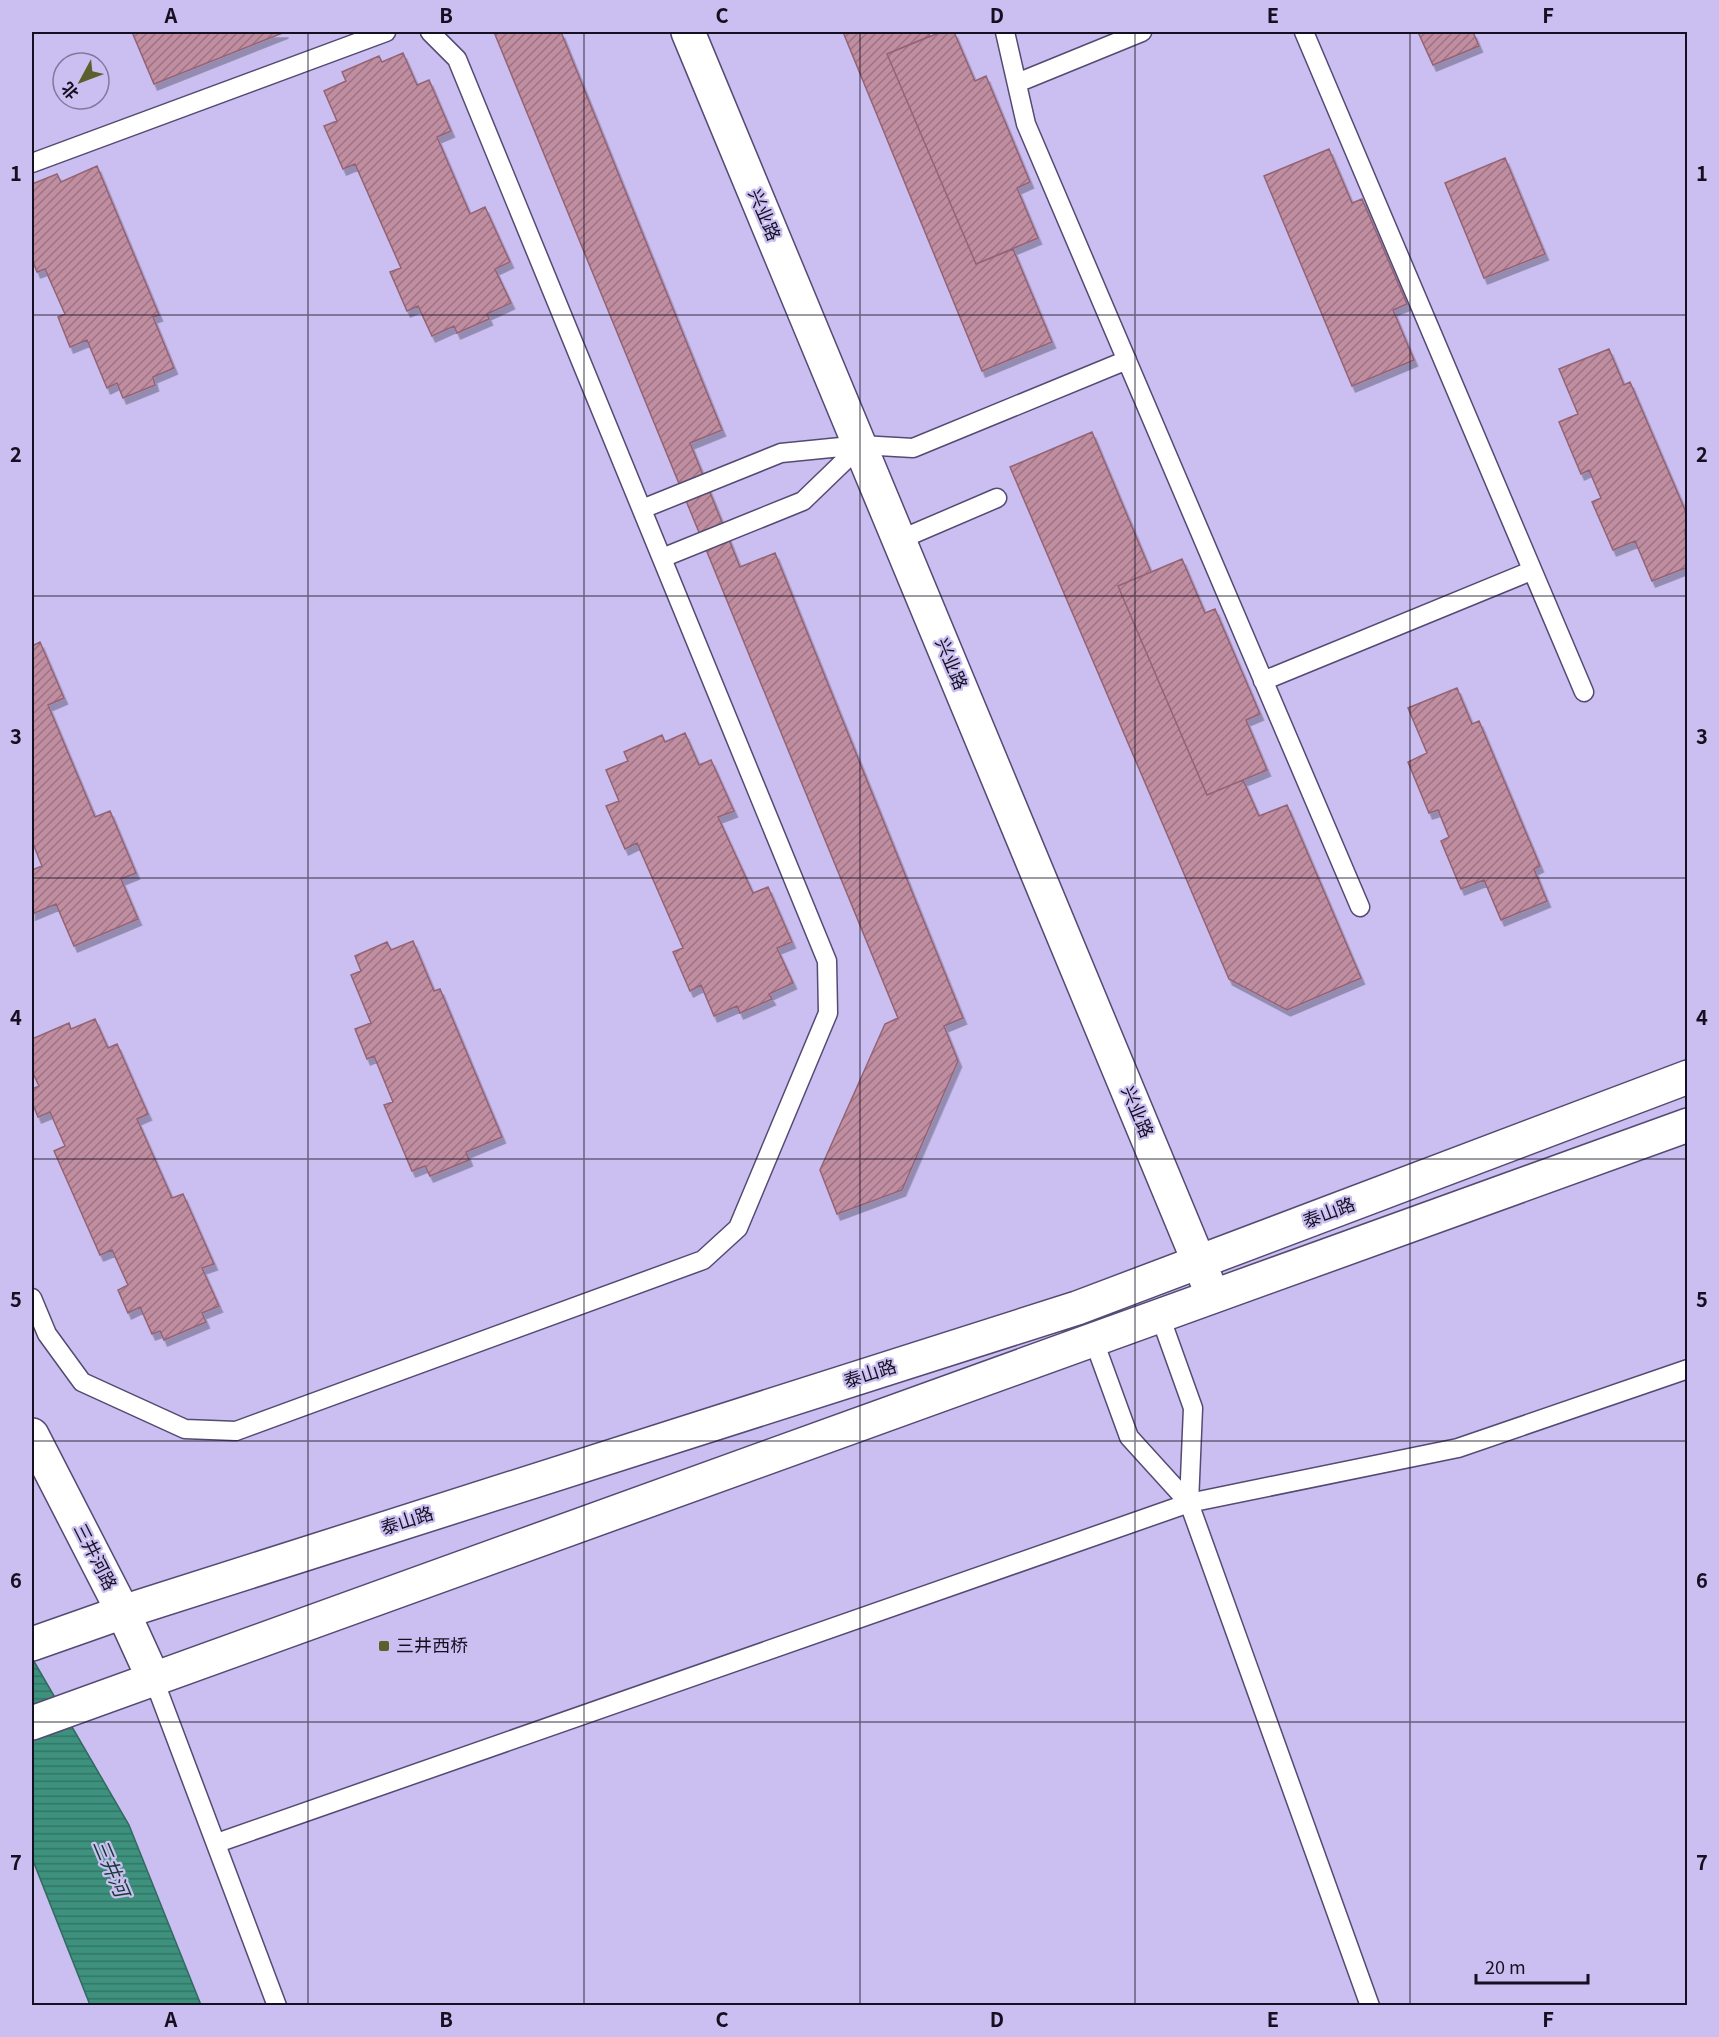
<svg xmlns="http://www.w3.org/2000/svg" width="1719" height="2037" font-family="Georgia,'Noto Sans SC',serif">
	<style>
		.water { fill: url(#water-rules); stroke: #316a61; stroke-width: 1.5 }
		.building { fill: url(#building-hatch); stroke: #946376; stroke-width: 1.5; filter: url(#shadow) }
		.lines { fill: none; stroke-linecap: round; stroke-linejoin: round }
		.service-casing { stroke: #544a73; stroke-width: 21 }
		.minor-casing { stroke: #544a73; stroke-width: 36 }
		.tertiary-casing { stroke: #544a73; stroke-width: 36 }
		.secondary-casing { stroke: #544a73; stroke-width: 36 }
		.service { stroke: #fff; stroke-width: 18 }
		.minor { stroke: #fff; stroke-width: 33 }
		.tertiary { stroke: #fff; stroke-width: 33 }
		.secondary { stroke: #fff; stroke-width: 33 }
		.grid { fill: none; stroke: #141021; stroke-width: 1.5; stroke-opacity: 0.55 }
		.poi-dot { fill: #595f2d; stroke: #cabff0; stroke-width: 2 }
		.labels { text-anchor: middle; stroke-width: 4.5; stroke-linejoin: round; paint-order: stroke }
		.street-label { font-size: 18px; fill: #141021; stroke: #cabff0 }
		.poi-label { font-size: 18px; fill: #141021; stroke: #cabff0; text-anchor: start }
		.water-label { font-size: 20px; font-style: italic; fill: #153b32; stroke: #cabff0 }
		.neatline { fill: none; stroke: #141021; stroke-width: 2 }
		.grid-label { font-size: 20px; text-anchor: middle; font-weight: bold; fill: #141021 }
	</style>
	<defs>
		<pattern id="water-rules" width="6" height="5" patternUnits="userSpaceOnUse" patternTransform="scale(1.5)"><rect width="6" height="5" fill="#3d917d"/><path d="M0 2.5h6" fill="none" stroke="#327566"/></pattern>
		<pattern id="building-hatch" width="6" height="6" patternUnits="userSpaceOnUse" patternTransform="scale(1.5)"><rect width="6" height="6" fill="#c18ea1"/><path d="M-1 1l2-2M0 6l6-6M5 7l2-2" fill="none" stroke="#9c7383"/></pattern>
		<filter id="shadow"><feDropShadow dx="3.5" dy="6" stdDeviation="0" flood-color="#0004"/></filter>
	</defs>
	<rect width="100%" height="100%" fill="#cabff0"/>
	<path class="water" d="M32 1658 129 1825 201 2005H90L32 1858Z"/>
	<path class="building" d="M132 32H285L154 84Z
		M494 32H561L722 430 690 443 740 567 775 553 963 1018 944 1026 958 1061 902 1190 837 1214 820 1170 885 1024 898 1018Z
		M843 32H928L930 36 887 54 976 264 1013 249 1052 342 982 371Z
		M941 32H954L975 81 986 76 1030 182 1017 188 1038 238 976 264 887 54Z
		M1418 32H1473L1479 46 1433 65Z
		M403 53 417 85 429 80 451 131 437 137 470 214 485 207 510 262 495 269 511 303 487 314 489 319 457 333 454 326 432 336 418 306 407 311 390 272 401 268 355 164 343 169 324 126 337 121 324 91 346 81 342 72 379 56 382 62Z
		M1329 149 1352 203 1362 199 1407 304 1393 310 1414 360 1352 386 1264 176Z
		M1505 158 1545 254 1484 278 1445 183Z
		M97 166 159 315 153 317 174 368 153 377 155 385 123 398 117 383 107 388 87 340 70 347 58 317 65 314 45 269 37 272 32 259V184L57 174 61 182Z
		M1609 349 1624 385 1630 382 1688 517V529L1685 530 1688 567 1652 581 1635 541 1613 550 1592 502 1601 498 1589 470 1581 474 1559 422 1578 414 1559 369Z
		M1092 432 1151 572 1118 586 1207 795 1243 780 1259 816 1287 805 1361 978 1287 1010 1229 979 1010 467Z
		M1182 559 1205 613 1215 609 1260 714 1246 720 1267 770 1207 795 1118 586Z
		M40 642 64 698 48 705 95 817 110 811 136 873 121 879 138 919 74 946 56 904 32 914V870L42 866 32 841V646Z
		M1457 688 1472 724 1479 721 1540 866 1534 869 1547 901 1501 920 1484 880 1461 889 1441 841 1449 837 1438 810 1429 813 1408 762 1427 753 1408 708Z
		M685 733 699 765 711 760 734 811 718 817 753 893 768 887 792 942 777 948 793 983 769 994 772 999 740 1013 737 1006 714 1016 701 985 690 991 673 952 683 948 637 843 625 849 606 806 619 801 606 770 628 761 624 752 662 735 665 742Z
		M413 941 434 991 440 989 502 1137 466 1152 469 1160 430 1176 425 1166 412 1171 384 1105 393 1102 374 1056 367 1059 355 1029 371 1023 351 975 361 971 355 956 387 942 391 950Z
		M95 1019 108 1048 117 1044 148 1114 137 1119 172 1198 183 1194 214 1264 202 1268 219 1306 202 1313 206 1322 164 1340 160 1331 152 1334 140 1307 128 1313 118 1290 128 1285 112 1250 100 1255 54 1151 65 1146 50 1112 38 1117 32 1102V1089L39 1086 32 1071V1039L69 1023 71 1029Z"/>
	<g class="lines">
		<g class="service-casing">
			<path id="service" d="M1005 32 1026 124 1360 907
				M1304 32 1584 692
				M1017 83 1142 32
				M32 163 386 32
				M642 509 781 453 861 445 913 448 1127 360
				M899 540 997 498
				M662 558 803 501 861 445
				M1263 681 1531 571
				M32 1298 47 1334 82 1382 185 1429 236 1431 703 1260 738 1228 828 1013 827 961 457 59 430 32
				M1160 1316 1193 1408 1189 1503
				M1094 1341 1129 1437 1189 1503 1370 2006
				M154 1680 277 2006
				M217 1843 1189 1503 1458 1448 1688 1369"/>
		</g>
		<g class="minor-casing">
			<path id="minor" d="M32 1435 123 1612 154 1680"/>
		</g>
		<g class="tertiary-casing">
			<path id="tertiary" d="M688 32 1213 1296"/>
		</g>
		<g class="secondary-casing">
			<path id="secondary" d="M32 1644 123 1612 1077 1308 1688 1077
				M32 1723 1688 1125"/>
		</g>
		<use href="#service" class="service"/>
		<use href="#minor" class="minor"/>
		<use href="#tertiary" class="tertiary"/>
		<use href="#secondary" class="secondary"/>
	</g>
	<path class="grid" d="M308 32V2006M584 32V2006M860 32V2006M1135 32V2006M1410 32V2006M32 315H1688M32 596H1688M32 878H1688M32 1159H1688M32 1441H1688M32 1722H1688"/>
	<rect class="poi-dot" x="378" y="1640" width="12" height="12" rx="3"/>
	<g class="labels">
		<g class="street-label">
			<text transform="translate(764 215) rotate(67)" y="6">兴业路</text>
			<text transform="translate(951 664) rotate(67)" y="6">兴业路</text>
			<text transform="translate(1137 1112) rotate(67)" y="6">兴业路</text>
			<text transform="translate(1329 1213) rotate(-21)" y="6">泰山路</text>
			<text transform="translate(870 1374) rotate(-18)" y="6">泰山路</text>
			<text transform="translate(407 1521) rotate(-18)" y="6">泰山路</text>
			<text transform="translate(95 1557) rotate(63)" y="6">三井河路</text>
		</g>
		<g class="poi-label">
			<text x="396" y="1652">三井西桥</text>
		</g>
		<g class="water-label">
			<text transform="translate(111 1868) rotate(67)" y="7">三井河</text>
		</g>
	</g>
	<rect width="1719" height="2037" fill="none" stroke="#cabff0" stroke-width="66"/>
	<g transform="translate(81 81) rotate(229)"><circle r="28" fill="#cabff0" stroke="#81799d" stroke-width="1.5"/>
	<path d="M0-4.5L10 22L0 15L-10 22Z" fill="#595f2d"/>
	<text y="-9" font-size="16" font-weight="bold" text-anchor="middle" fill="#141021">北</text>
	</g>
	<path d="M1476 1974v9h112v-9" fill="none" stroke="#141021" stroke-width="3"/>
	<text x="1485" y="1974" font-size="18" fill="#141021" stroke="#cabff0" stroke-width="4.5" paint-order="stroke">20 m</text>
	<rect x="33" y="33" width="1653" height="1971" class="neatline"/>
	<g class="grid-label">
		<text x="171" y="23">A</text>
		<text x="446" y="23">B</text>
		<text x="722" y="23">C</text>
		<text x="997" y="23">D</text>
		<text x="1273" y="23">E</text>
		<text x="1548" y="23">F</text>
		<text x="16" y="181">1</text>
		<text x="1702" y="181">1</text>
		<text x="16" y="462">2</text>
		<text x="1702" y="462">2</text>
		<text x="16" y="744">3</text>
		<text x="1702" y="744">3</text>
		<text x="16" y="1025">4</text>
		<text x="1702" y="1025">4</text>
		<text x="16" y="1307">5</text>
		<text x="1702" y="1307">5</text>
		<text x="16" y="1588">6</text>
		<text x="1702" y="1588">6</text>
		<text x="16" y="1870">7</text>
		<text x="1702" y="1870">7</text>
		<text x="171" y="2027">A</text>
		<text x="446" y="2027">B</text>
		<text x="722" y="2027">C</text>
		<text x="997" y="2027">D</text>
		<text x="1273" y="2027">E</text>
		<text x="1548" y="2027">F</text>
	</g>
</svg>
